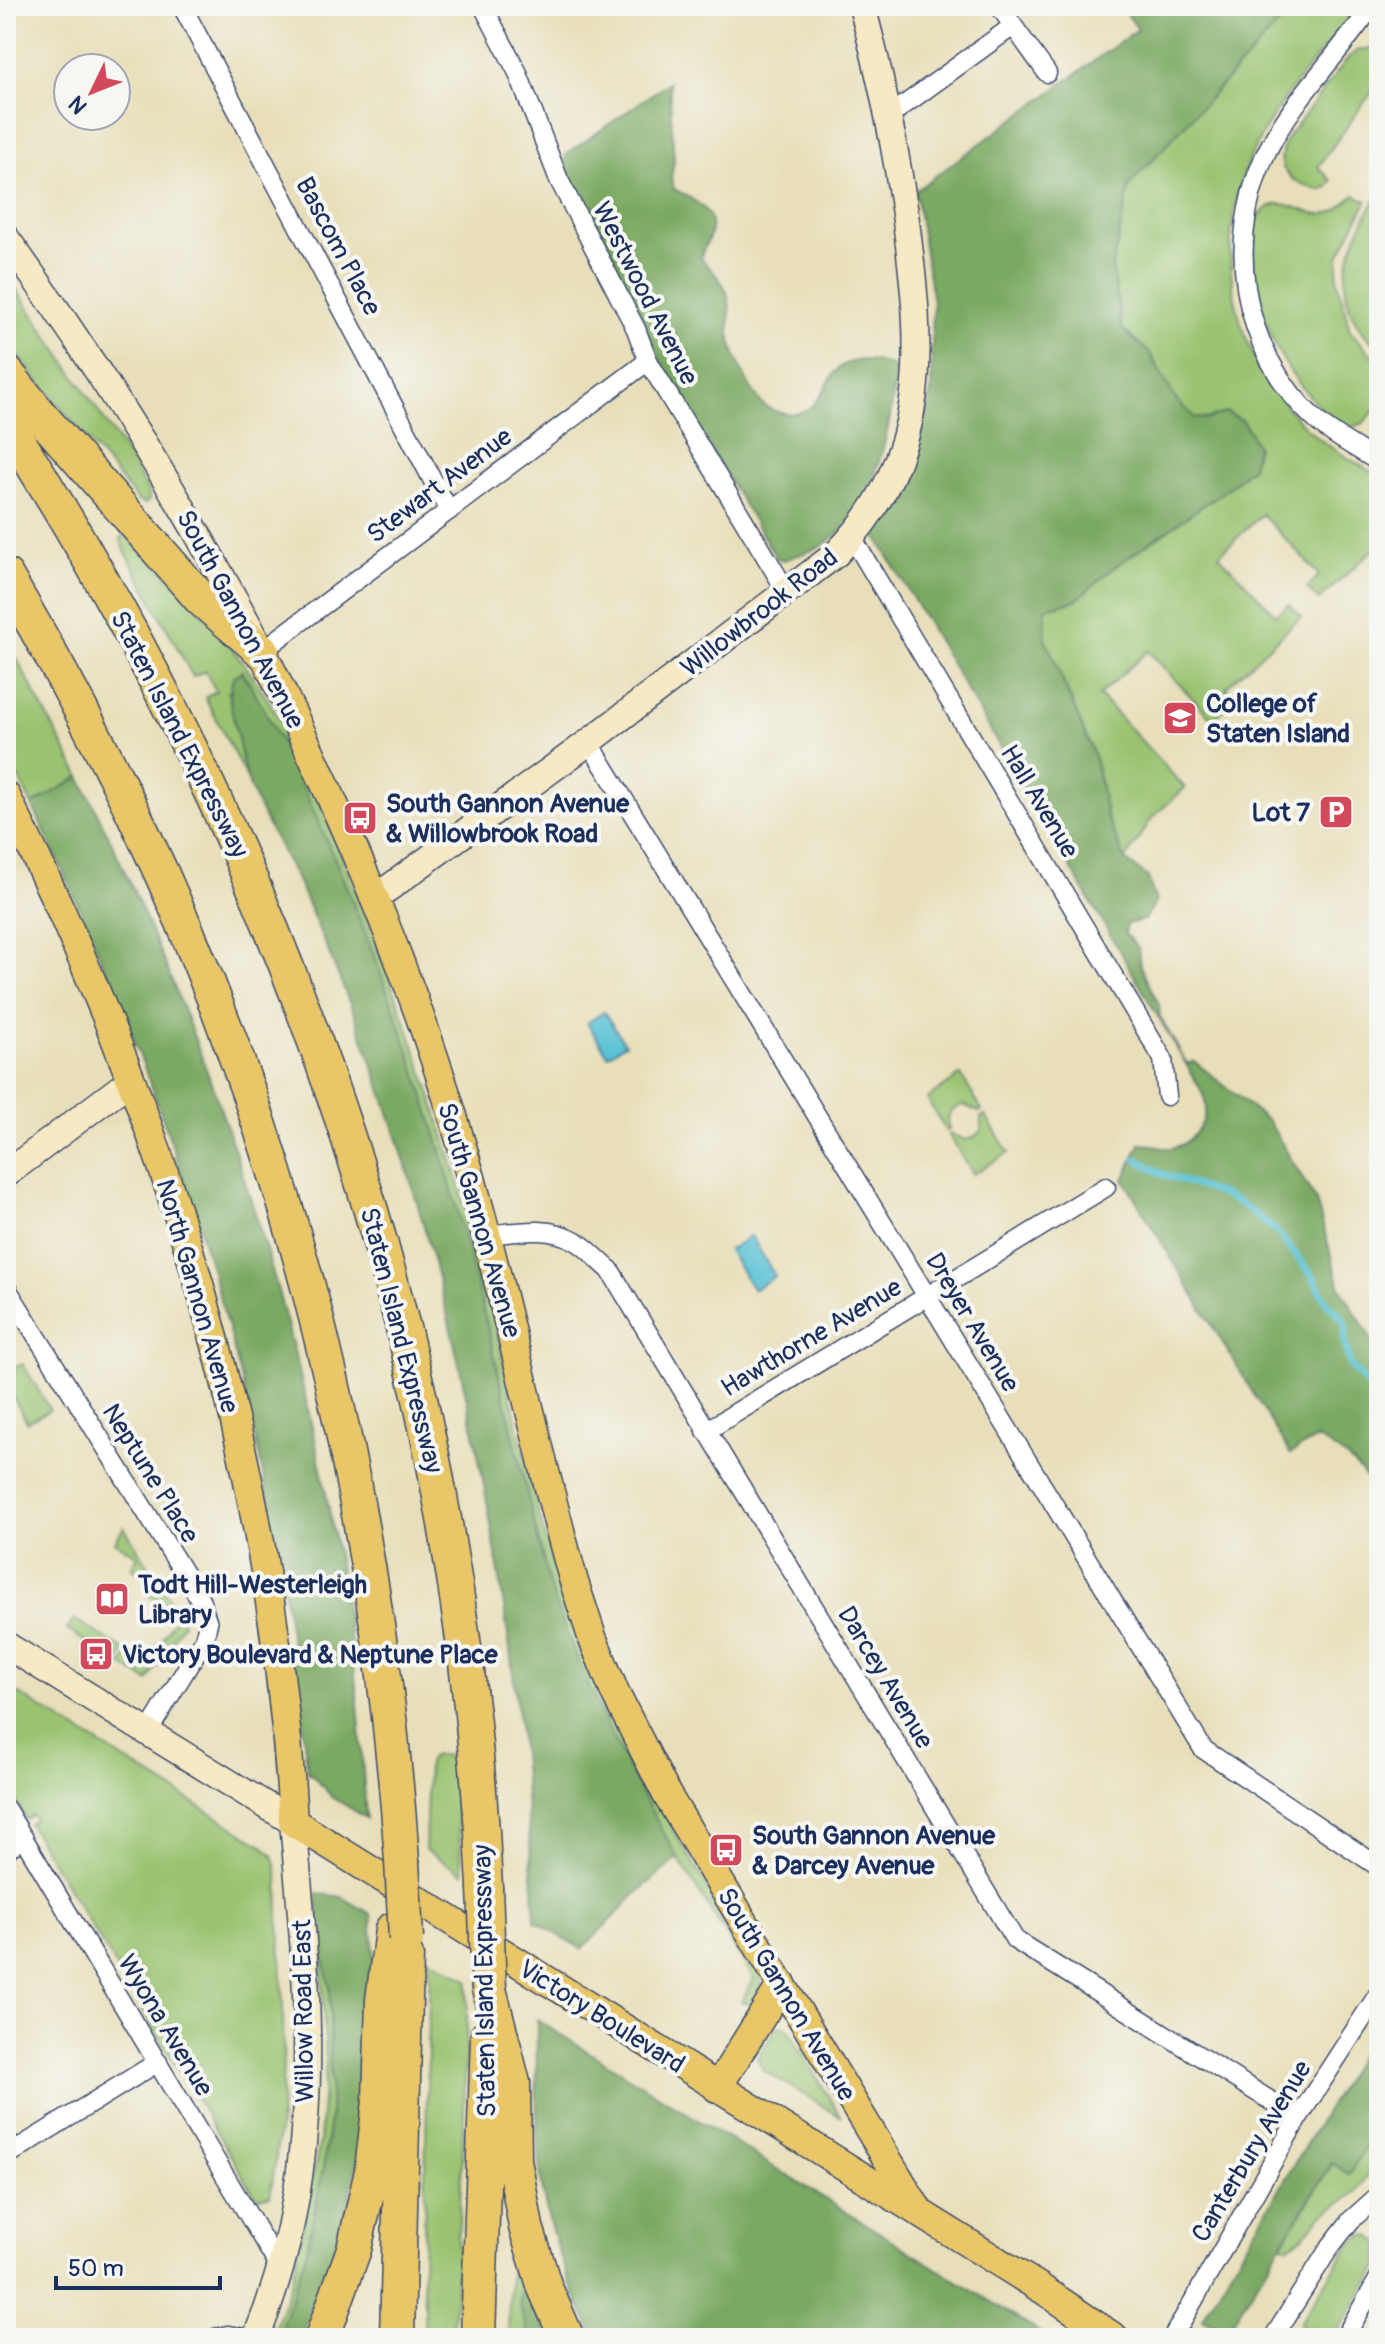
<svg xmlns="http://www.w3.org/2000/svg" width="1385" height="2344" font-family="Pangolin,sans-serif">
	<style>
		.green { fill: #99c36f; stroke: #5a7966; stroke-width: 2 }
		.forest { fill: #7aa962; stroke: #4a6c60; stroke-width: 2 }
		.water { fill: #57c1d3; stroke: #397898; stroke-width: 2 }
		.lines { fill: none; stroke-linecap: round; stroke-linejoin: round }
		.stream { stroke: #57c1d3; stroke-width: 7 }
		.street-casing { stroke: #3a496c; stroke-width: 21 }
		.secondary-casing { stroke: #3a496c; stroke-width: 29 }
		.primary-casing { stroke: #3a496c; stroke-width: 31 }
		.highway-casing { stroke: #3a496c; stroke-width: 37 }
		.street { stroke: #fff; stroke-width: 18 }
		.secondary { stroke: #f6e9c3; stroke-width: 26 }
		.primary { stroke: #e9c769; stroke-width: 28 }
		.highway { stroke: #e9c769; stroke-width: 34 }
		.highway-bridge-casing { stroke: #3a496c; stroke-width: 37; stroke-linecap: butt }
		.highway-bridge { stroke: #e9c769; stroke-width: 34 }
		.labels { text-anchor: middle; stroke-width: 8; stroke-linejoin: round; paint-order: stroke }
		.street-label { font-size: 26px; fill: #1b2f5e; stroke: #f6f6f2 }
		.poi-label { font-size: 26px; font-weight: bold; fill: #1b2f5e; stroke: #f6f6f2; text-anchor: start }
	</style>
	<rect width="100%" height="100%" fill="#f6f6f2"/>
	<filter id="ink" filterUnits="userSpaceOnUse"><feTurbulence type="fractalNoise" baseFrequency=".0125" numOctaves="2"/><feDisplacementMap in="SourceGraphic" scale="16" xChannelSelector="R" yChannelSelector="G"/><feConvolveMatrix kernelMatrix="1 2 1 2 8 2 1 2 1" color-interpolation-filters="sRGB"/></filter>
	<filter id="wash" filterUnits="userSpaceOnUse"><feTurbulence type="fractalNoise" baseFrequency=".006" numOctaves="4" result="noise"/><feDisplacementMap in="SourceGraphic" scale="32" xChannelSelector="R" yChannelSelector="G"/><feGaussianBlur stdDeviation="1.8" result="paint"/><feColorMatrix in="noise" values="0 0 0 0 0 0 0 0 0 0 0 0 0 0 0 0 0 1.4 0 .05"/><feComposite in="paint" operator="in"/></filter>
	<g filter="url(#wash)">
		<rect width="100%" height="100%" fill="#e8dfba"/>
		<path class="green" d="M1295 6H1359C1326 48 1285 91 1260 138 1208 233 1226 349 1303 425 1325 446 1353 461 1379 476V544L1319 600 1307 588 1319 575 1262 514 1219 555 1276 615 1289 604 1301 617 1226 687 1236 698 1213 720 1148 651 1099 695 1185 788 1153 817 1125 860 1107 818 1095 758 1045 638 1046 608 1076 600 1117 565 1227 489 1252 467 1243 421 1226 412 1208 419 1195 418 1176 400 1149 352 1122 329 1112 266 1130 184Z
			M1370 48 1379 50V82L1318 167 1332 181 1328 187 1321 190C1292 184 1271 170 1287 138L1348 58 1357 51Z
			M1379 194V336L1372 342C1325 296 1349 242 1379 194Z
			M1355 195 1367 201 1339 256 1337 279 1350 331 1379 363V406L1362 424 1347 428C1335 425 1327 414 1319 406 1277 364 1253 309 1254 250 1254 238 1253 223 1261 214 1281 190 1302 217 1325 214 1340 213 1344 201 1355 195Z
			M6 274 129 457 149 492V500L145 504 138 501 6 341Z
			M124 533C176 582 227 634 265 695 303 756 329 826 356 892 404 1012 449 1137 480 1263 509 1377 528 1494 566 1605 610 1737 688 1854 760 1972V1987L749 2004 741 2002 754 1979C714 1915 672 1852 635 1785 601 1722 574 1656 550 1588 514 1443 483 1296 441 1152 413 1056 377 960 338 867 309 800 280 734 242 671L228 693 247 779 205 697 216 691 205 671 193 677 123 547 121 539Z
			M6 639 80 777 32 805 6 751Z
			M961 1075 982 1110 979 1112 964 1105C952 1107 945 1117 949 1129L946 1131 927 1099Z
			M985 1115 1009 1153 973 1174 949 1135 951 1134 966 1140 974 1137 981 1131V1117Z
			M23 1364 50 1410 27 1422 6 1384V1371Z
			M124 1527 175 1608 173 1610 148 1595 154 1583 131 1568 138 1556 115 1542Z
			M178 1613 183 1623 148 1681 122 1665 129 1653 141 1661 144 1668H148L153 1649 163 1638Z
			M74 1619 125 1650 118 1662 67 1630Z
			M6 1686 262 1845 273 1855C281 1875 278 1901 279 1922 285 2015 287 2103 270 2196L256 2197 29 1824 35 1819 32 1815 26 1819 6 1785Z
			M440 1755 448 1756 451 1760 463 1873 425 1850 428 1763 432 1756Z
			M320 1942 330 1988V2120L323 2169 307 2250 278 2338H271L292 2279 320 2141 326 2060Z
			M430 1958 468 1980 463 2146 453 2338H425L423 2276Z
			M778 2026 787 2028 841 2117 763 2070 757 2058Z
			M1379 2125V2156L1357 2192 1321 2216 1304 2236 1288 2246 1281 2245 1333 2163 1349 2173Z
			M1363 2235 1371 2236 1379 2243V2266L1333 2338H1319L1299 2325 1349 2245Z
			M511 2243H523L560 2338H547L542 2328 529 2334 531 2338H508Z"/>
		<path class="forest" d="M1121 6H1295L1130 184 1112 266 1122 329 1149 352 1176 400 1195 418 1208 419 1226 412 1243 421 1257 446 1252 467 1227 489 1117 565 1076 600 1046 608 1045 638 1095 758 1107 818 1125 860 1148 877 1156 902 1144 920 1127 924 1125 934 1138 948 1140 966 1159 1005 1160 1017 1187 1064 1194 1061 1269 1122 1316 1201 1340 1287 1379 1352V1497C1364 1470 1344 1453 1317 1438L1290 1454 1124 1180 1140 1144C1151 1143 1160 1150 1171 1148 1189 1146 1206 1125 1206 1107 1206 1101 1202 1093 1200 1088L875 534 910 474 931 392 933 302 915 191 1138 29Z
			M669 82 674 161 671 177 674 189C694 200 721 211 708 240 705 247 702 250 701 258 708 267 719 276 724 286 734 304 727 321 731 340 733 355 752 395 764 405 771 411 783 414 792 414 826 412 824 371 848 363 865 357 880 361 895 368 893 424 875 512 823 545 811 552 796 556 783 560L777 559 689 415 605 254 600 236 565 172 563 163 567 154Z
			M242 671C280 734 309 800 338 867 377 960 413 1056 441 1152 483 1296 514 1443 550 1588 583 1683 627 1771 678 1858L638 1892 582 1949 535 1921C518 1612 464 1304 354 1014 337 972 320 930 301 889 285 853 258 814 247 778 242 764 240 748 237 734 232 713 227 697 233 677Z
			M80 777C221 1061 319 1370 356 1685 361 1729 363 1774 366 1818L332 1797 312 1775 308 1774C294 1658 279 1541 253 1427 203 1211 128 1004 32 805Z
			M317 1893 342 1897 371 1914 374 1958 368 2118 341 2234 300 2338H278L307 2250 323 2169 330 2120V1988L320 1942Z
			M537 2020 1049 2338H595C573 2293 552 2243 543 2193 534 2137 537 2077 537 2020Z
			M1379 2022V2125L1349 2174 1332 2163 1230 2326H1217L1202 2319Z
			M522 2287 526 2288 547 2338H531C525 2324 515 2302 522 2287Z"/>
		<path class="water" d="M604 1012 625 1044 608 1055 587 1023Z
			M751 1236 775 1276 753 1290 728 1250Z"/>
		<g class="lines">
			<path class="stream" d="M1137 1159 1162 1174 1221 1194 1240 1203 1276 1231 1313 1276 1326 1302 1342 1317 1346 1329 1344 1339 1350 1365 1379 1398"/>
		</g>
	</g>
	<g filter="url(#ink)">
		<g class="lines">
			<g class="street-casing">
				<path id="street" d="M182 6 449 511
					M483 6 517 71 559 180 636 329 648 361 787 592
					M999 6 1047 73
					M1372 6C1341 51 1301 91 1274 138 1221 231 1238 351 1318 422 1337 438 1359 449 1379 462
					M889 116 1013 26
					M852 537 1163 1059 1167 1096
					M262 651 648 361
					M589 742 1203 1749 1379 1867
					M488 1235C517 1232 548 1225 576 1241 588 1248 599 1261 610 1270L1015 1940 1298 2118
					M6 1287 200 1599 208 1623 204 1640 148 1732
					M706 1431 1106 1187
					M6 1809 280 2268
					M6 1850 24 1838
					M6 2156 158 2062
					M215 2338 228 2335 244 2338
					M1172 2338 1298 2118 1379 1993
					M1273 2338 1330 2247 1351 2220 1379 2195
					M1344 2338 1379 2278"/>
			</g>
			<g class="secondary-casing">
				<path id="secondary" d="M6 238C99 366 182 501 257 641
					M375 898 589 742 836 554C933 455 922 347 906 221 896 149 881 77 862 6
					M6 1174 131 1080
					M6 1645 293 1822C309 1997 326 2171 256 2338"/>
			</g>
			<g class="primary-casing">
				<path id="primary" d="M262 651C337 804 406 960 455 1123 501 1274 531 1429 574 1582L592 1637 615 1693 667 1795 918 2210
					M6 796C165 1110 274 1469 293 1822L1042 2289 1115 2338
					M717 2088 782 1984"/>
			</g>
			<g class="highway-casing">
				<path id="highway" d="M6 372 40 415 201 599 262 651
					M6 422C290 864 462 1361 485 1887
					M6 576C53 657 98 739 138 823 293 1147 378 1503 402 1861
					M489 1989 513 2083 514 2160 526 2227 545 2288 567 2338
					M322 2338 354 2249 372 2171 380 2101 383 2000 392 1930
					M397 2338 406 1956
					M478 2338 488 2035"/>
			</g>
			<use href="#street" class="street"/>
			<use href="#secondary" class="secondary"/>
			<use href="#primary" class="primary"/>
			<use href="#highway" class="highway"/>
			<g class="highway-bridge-casing">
				<path id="highway-bridge" d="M402 1861 406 1939
					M485 1887 489 1989"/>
			</g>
			<use href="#highway-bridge" class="highway-bridge"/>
		</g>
	</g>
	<defs>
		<g id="university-square" transform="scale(1.8)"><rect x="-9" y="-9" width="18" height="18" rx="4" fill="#d1495b" stroke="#f6f6f2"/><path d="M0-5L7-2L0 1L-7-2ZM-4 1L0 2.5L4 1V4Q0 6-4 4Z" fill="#fff"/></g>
		<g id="parking-square" transform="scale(1.8)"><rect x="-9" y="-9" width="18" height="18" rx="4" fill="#d1495b" stroke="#f6f6f2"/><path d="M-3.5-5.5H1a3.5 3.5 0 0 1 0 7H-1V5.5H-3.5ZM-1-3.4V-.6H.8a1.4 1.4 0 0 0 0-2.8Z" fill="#fff"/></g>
		<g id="bus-square" transform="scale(1.8)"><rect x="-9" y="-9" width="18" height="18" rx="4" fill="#d1495b" stroke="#f6f6f2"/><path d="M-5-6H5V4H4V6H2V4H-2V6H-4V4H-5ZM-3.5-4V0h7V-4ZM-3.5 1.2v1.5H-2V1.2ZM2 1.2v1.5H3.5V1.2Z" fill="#fff"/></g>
		<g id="library-square" transform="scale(1.8)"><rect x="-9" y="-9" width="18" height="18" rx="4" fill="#d1495b" stroke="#f6f6f2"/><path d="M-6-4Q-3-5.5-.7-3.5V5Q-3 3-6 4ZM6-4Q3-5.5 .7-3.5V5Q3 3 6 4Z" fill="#fff"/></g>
	</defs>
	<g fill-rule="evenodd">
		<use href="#university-square" x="1180" y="718"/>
		<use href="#parking-square" x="1336" y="812"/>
		<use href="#bus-square" x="360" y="818"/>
		<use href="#library-square" x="112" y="1599"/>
		<use href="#bus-square" x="96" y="1654"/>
		<use href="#bus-square" x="726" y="1850"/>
	</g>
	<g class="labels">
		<g class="street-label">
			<text transform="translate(339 246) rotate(62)" y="9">Bascom Place</text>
			<text transform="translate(646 293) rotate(63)" y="9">Westwood Avenue</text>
			<text transform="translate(439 485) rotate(-37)" y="9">Stewart Avenue</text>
			<text transform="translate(759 612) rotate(-38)" y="9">Willowbrook Road</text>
			<text transform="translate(241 619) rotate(62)" y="9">South Gannon Avenue</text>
			<text transform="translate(180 734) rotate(63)" y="9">Staten Island Expressway</text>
			<text transform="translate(1040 801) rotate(59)" y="9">Hall Avenue</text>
			<text transform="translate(480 1220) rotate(74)" y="9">South Gannon Avenue</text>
			<text transform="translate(198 1296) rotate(74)" y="9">North Gannon Avenue</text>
			<text transform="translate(973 1322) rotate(59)" y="9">Dreyer Avenue</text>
			<text transform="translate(811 1337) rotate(-31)" y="9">Hawthorne Avenue</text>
			<text transform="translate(402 1340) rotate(76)" y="9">Staten Island Expressway</text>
			<text transform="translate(151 1473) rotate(58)" y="9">Neptune Place</text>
			<text transform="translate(886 1677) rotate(59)" y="9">Darcey Avenue</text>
			<text transform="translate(484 1981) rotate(-91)" y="9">Staten Island Expressway</text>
			<text transform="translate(787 1994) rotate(59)" y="9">South Gannon Avenue</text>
			<text transform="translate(303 2011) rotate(-91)" y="9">Willow Road East</text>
			<text transform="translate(602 2016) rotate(32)" y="9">Victory Boulevard</text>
			<text transform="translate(166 2025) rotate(59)" y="9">Wyona Avenue</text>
			<text transform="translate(1251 2151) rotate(-59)" y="9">Canterbury Avenue</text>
		</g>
		<g class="poi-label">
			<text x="1206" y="712">College of<tspan x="1206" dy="30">Staten Island</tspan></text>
			<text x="386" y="812">South Gannon Avenue<tspan x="386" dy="30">&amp; Willowbrook Road</tspan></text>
			<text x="1310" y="821" text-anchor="end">Lot 7</text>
			<text x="138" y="1593">Todt Hill-Westerleigh<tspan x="138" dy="30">Library</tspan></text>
			<text x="122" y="1663">Victory Boulevard &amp; Neptune Place</text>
			<text x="752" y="1844">South Gannon Avenue<tspan x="752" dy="30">&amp; Darcey Avenue</tspan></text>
		</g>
	</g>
	<rect width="1385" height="2344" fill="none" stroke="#f6f6f2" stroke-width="32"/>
	<g transform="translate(92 92) rotate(227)"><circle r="38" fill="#f6f6f2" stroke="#9ea6b7" stroke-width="2"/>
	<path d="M0-6L14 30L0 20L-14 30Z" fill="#d1495b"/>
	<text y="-12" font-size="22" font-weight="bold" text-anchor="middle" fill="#1b2f5e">N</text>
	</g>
	<path d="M56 2276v12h164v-12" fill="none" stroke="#1b2f5e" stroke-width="4"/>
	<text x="68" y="2276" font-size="24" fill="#1b2f5e" stroke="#f6f6f2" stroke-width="6" paint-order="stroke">50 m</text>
</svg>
